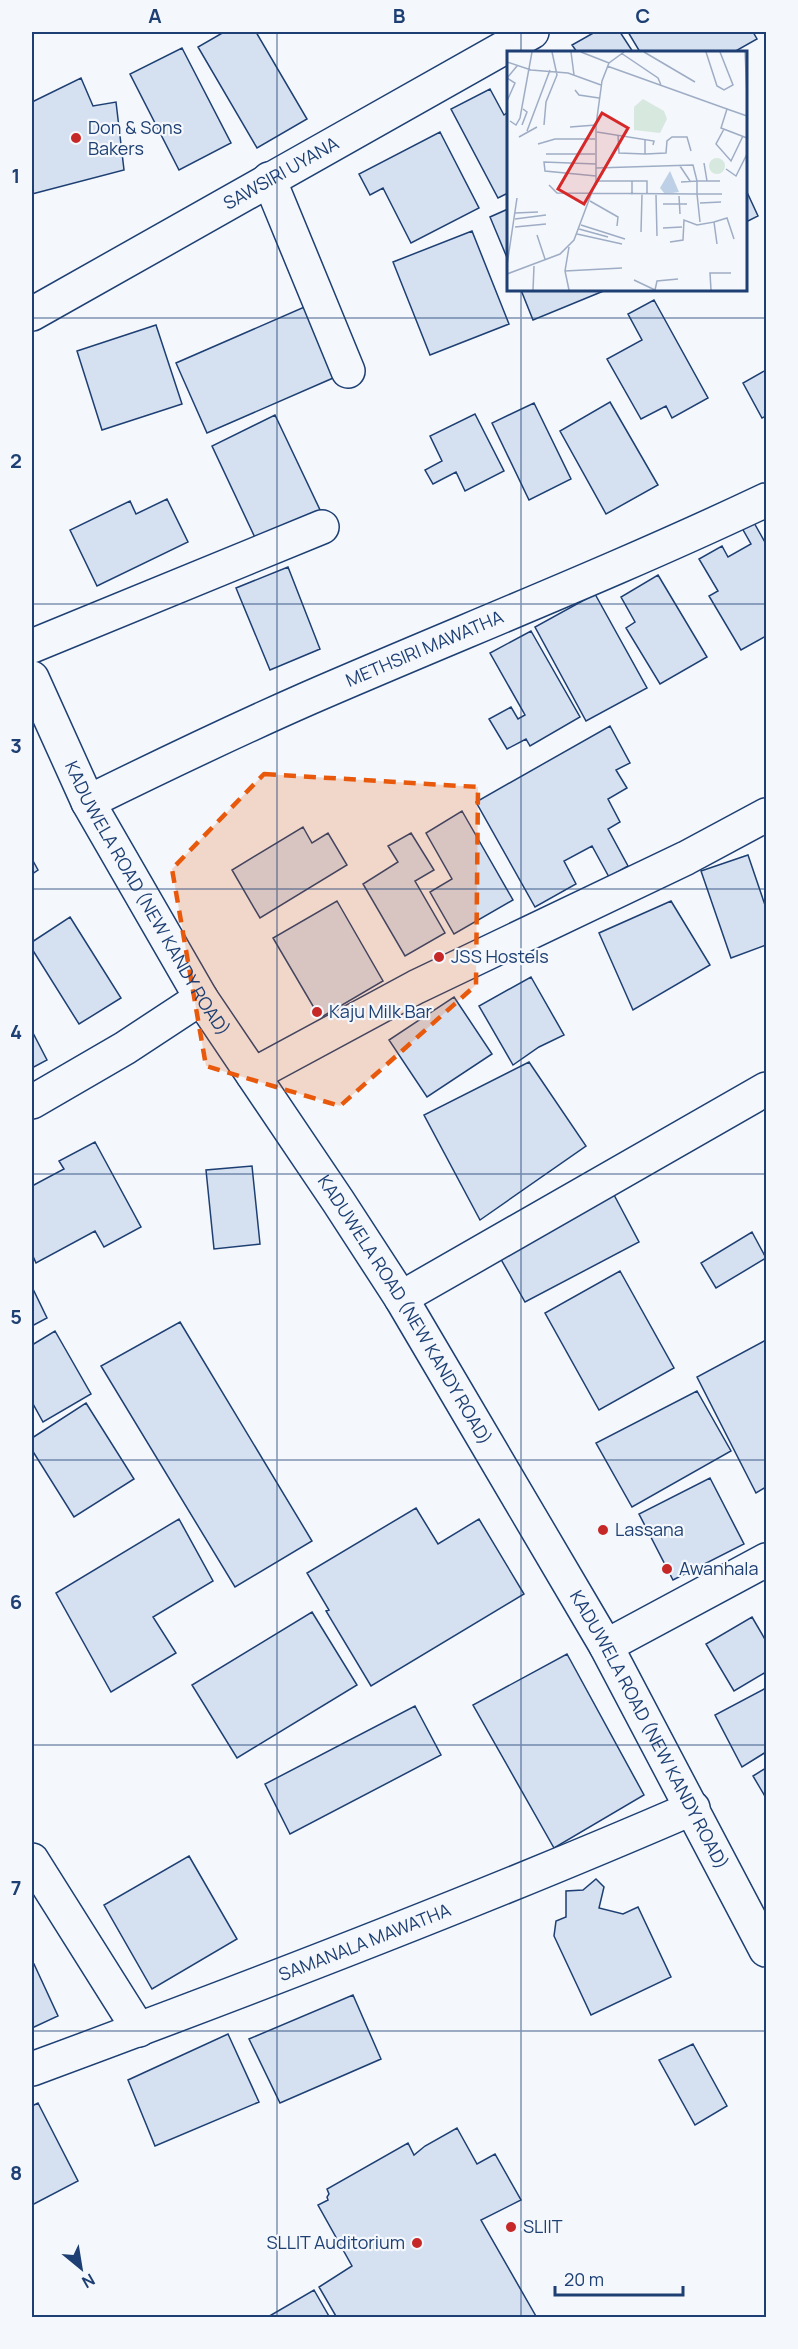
<svg xmlns="http://www.w3.org/2000/svg" width="798" height="2349" font-family="Manrope,sans-serif">
	<style>
		.building { fill: #d5e0f0; stroke: #1d3f73; stroke-width: 1.5 }
		.lines { fill: none; stroke-linecap: round; stroke-linejoin: round }
		.minor-casing { stroke: #1d3f73; stroke-width: 36 }
		.primary-casing { stroke: #1d3f73; stroke-width: 36 }
		.minor { stroke: #f4f7fb; stroke-width: 33 }
		.primary { stroke: #f4f7fb; stroke-width: 33 }
		.marked { fill: #e8590c; fill-opacity: 0.2; stroke: #e8590c; stroke-width: 4.5; stroke-dasharray: 12 8; stroke-linejoin: round }
		.grid { fill: none; stroke: #1d3f73; stroke-width: 1.5; stroke-opacity: 0.55 }
		.poi-dot { fill: #c62828; stroke: #f4f7fb; stroke-width: 2 }
		.labels { text-anchor: middle; stroke-width: 4.5; stroke-linejoin: round; paint-order: stroke }
		.poi-label { font-size: 18px; fill: #1d3f73; stroke: #f4f7fb; text-anchor: start }
		.street-label { font-size: 18px; fill: #1d3f73; stroke: #f4f7fb }
		.inset-road { fill: none; stroke: #9eadc5; stroke-width: 1.5 }
		.view { fill: #d62828; fill-opacity: 0.15; stroke: #d62828; stroke-width: 3 }
		.inset-edge { fill: none; stroke: #1d3f73; stroke-width: 3 }
		.neatline { fill: none; stroke: #1d3f73; stroke-width: 2 }
		.grid-label { font-size: 20px; text-anchor: middle; font-weight: bold; fill: #1d3f73 }
	</style>
	<rect width="100%" height="100%" fill="#f4f7fb"/>
	<path class="building" d="M224 32H256L307 119 257 148 198 47Z
		M595 32H620L633 52H577L572 45Z
		M628 32H753L757 39 734 52H640Z
		M182 48 231 143 179 170 130 74Z
		M81 78 93 106 116 102 124 170 32 194V102Z
		M490 89 504 115 508 112V193L498 198 451 109Z
		M440 132 479 208 411 243 383 188 370 195 359 174Z
		M746 190 758 216 746 222Z
		M508 209V260L490 217Z
		M472 231 509 324 430 355 393 262Z
		M521 290H606L533 320Z
		M654 300 708 398 672 418 666 406 641 419 607 359 642 340 628 314Z
		M309 305 340 375 207 433 176 363Z
		M156 325 182 404 102 430 77 351Z
		M766 370V416L762 418 743 383Z
		M610 402 658 485 606 514 560 431Z
		M534 403 571 479 529 500 492 423Z
		M475 414 504 471 465 491 456 472 433 484 425 470 442 461 430 436Z
		M275 415 322 514 258 544 212 446Z
		M167 499 188 542 97 586 70 530 130 501 136 514Z
		M753 521 766 544V636L741 650 709 596 718 591 699 559 722 546 728 557 751 544 742 528Z
		M288 567 320 649 270 670 236 588Z
		M658 575 707 657 660 684 626 628 635 622 621 597Z
		M595 594 647 688 586 721 535 627Z
		M531 631 580 717 530 746 526 739 507 749 489 719 511 707 518 719 525 715 490 653Z
		M610 726 630 763 616 770 627 788 608 799 620 822 608 829 628 866 609 877 592 846 564 861 576 884 535 907 476 802Z
		M462 811 513 900 454 934 430 892 452 879 426 833Z
		M303 827 312 843 328 833 347 865 260 918 232 870Z
		M411 833 434 870 415 881 445 933 405 956 363 884 398 862 388 846Z
		M748 855 766 908V945L731 958 701 871Z
		M32 859 38 870 32 874Z
		M337 901 383 981 320 1018 273 938Z
		M671 901 710 965 633 1010 599 933Z
		M70 917 121 998 79 1024 32 949V942Z
		M531 977 564 1035 539 1047 513 1065 479 1006Z
		M454 997 492 1054 427 1097 389 1040Z
		M32 1031 47 1060 32 1068Z
		M529 1062 586 1146 480 1220 424 1115Z
		M95 1142 141 1227 104 1247 95 1231 36 1263 32 1254V1186L64 1169 59 1161Z
		M252 1166 260 1244 214 1249 206 1170Z
		M613 1193 639 1242 525 1302 498 1254Z
		M752 1232 766 1258 716 1288 701 1263Z
		M620 1271 674 1368 599 1410 545 1313Z
		M33 1289 47 1318 32 1326V1290Z
		M180 1322 312 1541 235 1587 101 1366Z
		M55 1331 91 1394 43 1422 32 1402V1345Z
		M766 1340V1487L756 1493 697 1377Z
		M697 1391 731 1451 632 1507 596 1443Z
		M86 1403 134 1479 74 1517 32 1450V1438Z
		M710 1478 744 1544 673 1580 639 1514Z
		M416 1508 438 1544 479 1519 524 1594 371 1686 326 1611 329 1610 307 1573Z
		M179 1519 213 1581 153 1617 176 1653 111 1692 56 1593Z
		M312 1612 357 1685 237 1758 192 1685Z
		M752 1617 766 1641V1672L734 1691 706 1644Z
		M567 1654 644 1795 554 1848 473 1705Z
		M766 1688V1752L742 1767 715 1715Z
		M415 1706 441 1755 290 1834 265 1784Z
		M766 1768V1798L753 1776Z
		M189 1856 237 1939 152 1989 104 1905Z
		M596 1879 604 1887 599 1908 623 1914 638 1907 671 1977 591 2015 554 1936 556 1921 566 1917V1891L583 1890Z
		M34 1964 58 2016 32 2028V1965Z
		M353 1995 381 2059 280 2103 249 2039Z
		M228 2034 259 2102 155 2146 128 2080Z
		M693 2044 727 2106 695 2125 659 2060Z
		M38 2103 78 2181 32 2205V2106Z
		M457 2128 477 2164 495 2154 521 2200 481 2220 537 2318H337L319 2287 352 2266 318 2205 328 2200 327 2197 329 2194 327 2189 408 2143 414 2155 425 2146Z
		M314 2290 330 2318H266Z"/>
	<g class="lines">
		<g class="minor-casing">
			<g id="minor">
				<path d="M269 179 348 371"/>
				<path id="s1" d="M32 314 532 32"/>
				<path d="M32 646 322 527"/>
				<path id="s2" d="M88 802C161 766 234 731 309 698 461 632 616 571 766 500"/>
				<path d="M253 1075 416 987 686 858 766 815"/>
				<path d="M32 1102 125 1048 201 998"/>
				<path d="M401 1298 766 1089"/>
				<path d="M606 1646 766 1560"/>
				<path d="M32 1860 139 2030"/>
				<path id="s3" d="M32 2069C254 1987 476 1902 693 1808"/>
			</g>
		</g>
		<g class="primary-casing">
			<g id="primary">
				<path id="s4" d="M32 678 88 802 201 998 338 1201 401 1298 606 1646 766 1950"/>
			</g>
		</g>
		<use href="#minor" class="minor"/>
		<use href="#primary" class="primary"/>
	</g>
	<path class="marked" d="M264 774 478 787 476 985 340 1106 206 1066 172 869Z"/>
	<path class="grid" d="M277 32V2318M521 32V52M521 290V2318M32 318H766M32 604H766M32 889H766M32 1174H766M32 1460H766M32 1745H766M32 2031H766"/>
	<g class="poi-dot">
		<circle cx="76" cy="138" r="6"/>
		<circle cx="439" cy="957" r="6"/>
		<circle cx="317" cy="1012" r="6"/>
		<circle cx="603" cy="1530" r="6"/>
		<circle cx="667" cy="1569" r="6"/>
		<circle cx="511" cy="2227" r="6"/>
		<circle cx="417" cy="2243" r="6"/>
	</g>
	<g class="labels">
		<g class="poi-label">
			<text x="88" y="134">Don &amp; Sons<tspan x="88" dy="21">Bakers</tspan></text>
			<text x="451" y="963">JSS Hostels</text>
			<text x="329" y="1018">Kaju Milk Bar</text>
			<text x="615" y="1536">Lassana</text>
			<text x="679" y="1575">Awanhala</text>
			<text x="523" y="2233">SLIIT</text>
			<text x="405" y="2249" text-anchor="end">SLLIT Auditorium</text>
		</g>
		<g class="street-label">
			<text dy="6" stroke="none"><textPath href="#s1" startOffset="286">SAWSIRI UYANA</textPath></text>
			<text dy="6" stroke="none"><textPath href="#s2" startOffset="370">METHSIRI MAWATHA</textPath></text>
			<text dy="6" stroke="none"><textPath href="#s4" startOffset="249">KADUWELA ROAD (NEW KANDY ROAD)</textPath></text>
			<text dy="6" stroke="none"><textPath href="#s4" startOffset="735">KADUWELA ROAD (NEW KANDY ROAD)</textPath></text>
			<text dy="6" stroke="none"><textPath href="#s4" startOffset="1221">KADUWELA ROAD (NEW KANDY ROAD)</textPath></text>
			<text dy="6" stroke="none"><textPath href="#s3" startOffset="356">SAMANALA MAWATHA</textPath></text>
		</g>
	</g>
	<g transform="translate(507 51)">
		<rect width="240" height="240" fill="#f4f7fb"/>
		<path d="M136 48 157 60 160 68 153 82 127 79V56ZM202 115a8 8 0 1 1 16 0a8 8 0 1 1-16 0Z" fill="#d7e8df"/>
		<path d="M163 120 172 141 158 143 153 137Z" fill="#bed0e5"/>
		<path class="inset-road" d="M64 1 67 24M74 1 102 12M137 1 188 31M199 1 210 35 217 39 226 34 213 1M238 1 240 44M114 2 151 27 154 34M0 11 24 19 61 22 94 34M100 15 220 58 214 77 240 87M68 39 72 44 92 47M0 50 8 32 0 27 10 15M220 58 240 65M3 70 9 74 13 67 25 1M15 74 20 61 16 58M37 74 39 51 50 24 45 1M63 76 89 74M217 78 209 93 224 110 236 85M20 80 43 19M90 81 147 90 146 94M111 84 112 102 138 103V89M12 86 30 76M31 93 48 88H88M39 103H88M138 103 159 102 160 90 165 86H180L184 100M197 112 200 130M89 113 37 111 38 120 89 125M173 115 183 130M89 117 186 114 190 130H213M219 118 229 125 240 103M89 130H125V144M125 130H140V143M174 131 190 130V143H215M42 134 50 142 190 143 193 171M149 144 150 185M172 145 173 163M83 150 111 166 110 175M193 152 214 151M156 153H180M8 162 31 161M8 168 39 164M207 171 220 167 227 188M74 174 118 188M8 176 39 173M156 177 175 176M72 178 101 186M134 181 135 143M70 183 115 193M30 184 38 208M163 191 176 189 177 169 190 174 207 171 210 193M62 196 58 220 62 239M0 214 10 147M58 220 115 217M0 223 53 203 67 189 89 130V74L95 30 102 12 117 1M127 229 148 239M26 239 27 215M148 239 150 230 171 228M204 239 203 222H224"/>
		<path class="view" d="M95 62 121 77 77 153 51 138Z"/>
		<rect width="240" height="240" class="inset-edge"/>
	</g>
	<rect width="798" height="2349" fill="none" stroke="#f4f7fb" stroke-width="66"/>
	<g transform="translate(81 2268) rotate(150)" stroke="#f4f7fb" stroke-width="4.5" paint-order="stroke">
	<path d="M0-4.5L10 22L0 15L-10 22Z" fill="#1d3f73"/>
	<text y="-9" font-size="16" font-weight="bold" text-anchor="middle" fill="#1d3f73">N</text>
	</g>
	<path d="M555 2286v9h128v-9" fill="none" stroke="#1d3f73" stroke-width="3"/>
	<text x="564" y="2286" font-size="18" fill="#1d3f73" stroke="#f4f7fb" stroke-width="4.5" paint-order="stroke">20 m</text>
	<rect x="33" y="33" width="732" height="2283" class="neatline"/>
	<g class="grid-label">
		<text x="155" y="23">A</text>
		<text x="399" y="23">B</text>
		<text x="643" y="23">C</text>
		<text x="16" y="183">1</text>
		<text x="16" y="468">2</text>
		<text x="16" y="753">3</text>
		<text x="16" y="1039">4</text>
		<text x="16" y="1324">5</text>
		<text x="16" y="1609">6</text>
		<text x="16" y="1895">7</text>
		<text x="16" y="2180">8</text>
	</g>
</svg>
